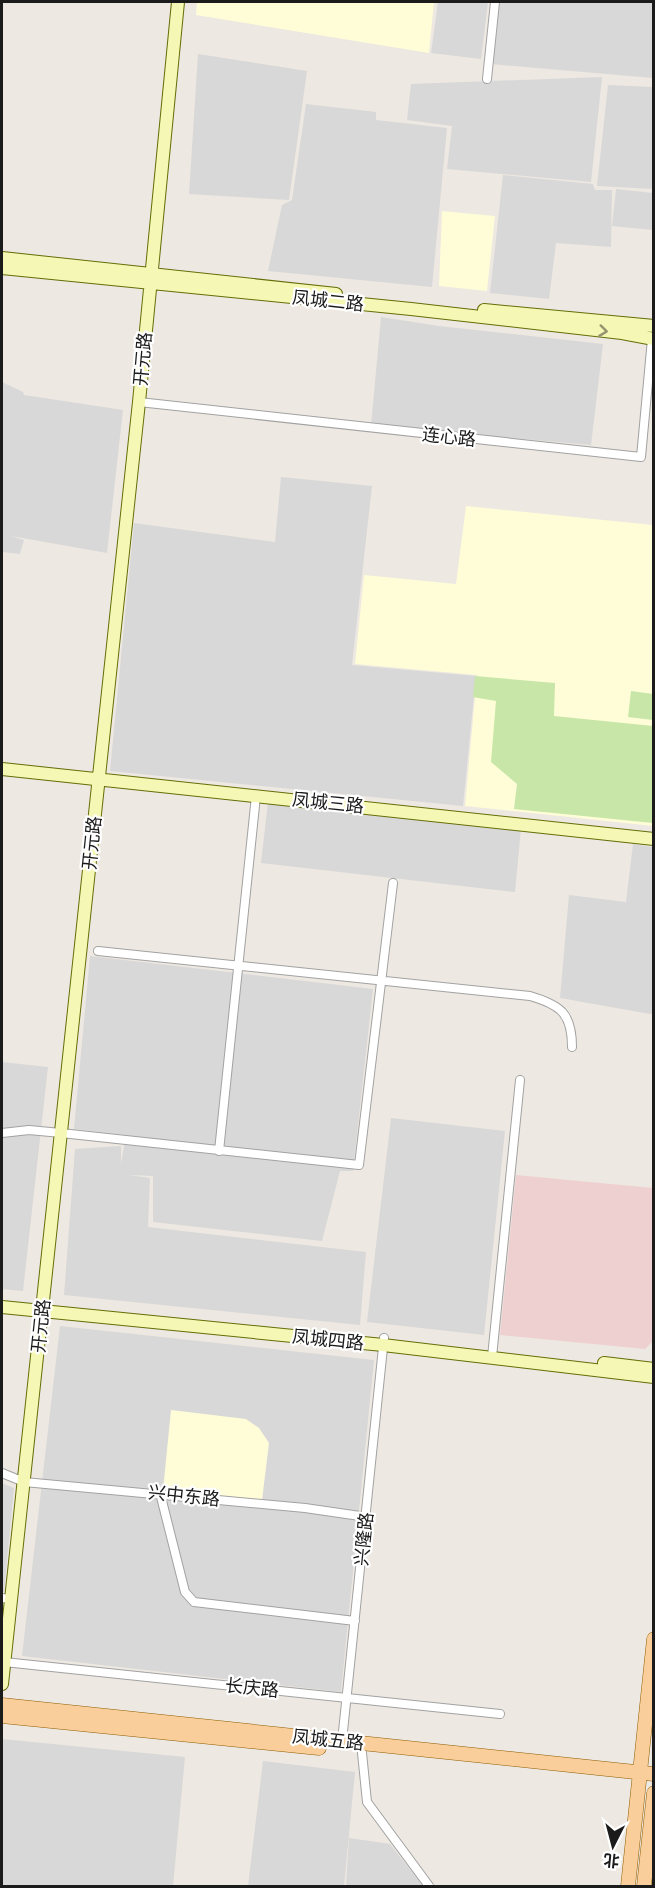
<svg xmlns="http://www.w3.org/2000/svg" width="655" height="1888" font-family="Manrope,'Noto Sans SC',sans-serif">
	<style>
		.residential { fill: #d9d8d8 }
		.commercial { fill: #eed0d0 }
		.education { fill: #fefdd8 }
		.grass { fill: #c7e6a7 }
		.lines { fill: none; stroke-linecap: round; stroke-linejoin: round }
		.street-casing { stroke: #a2a2a2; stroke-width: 10 }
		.secondary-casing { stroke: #646d07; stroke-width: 14 }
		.primary-casing { stroke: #8e5e04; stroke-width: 15 }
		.street { stroke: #fff; stroke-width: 8 }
		.secondary { stroke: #f5f7b4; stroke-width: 12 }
		.primary { stroke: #f9ce9a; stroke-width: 14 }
		.oneway { stroke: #93946f }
		.labels { text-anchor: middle; stroke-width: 4.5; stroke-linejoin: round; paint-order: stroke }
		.street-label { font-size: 18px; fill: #1b1b1b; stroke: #fff }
	</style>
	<rect width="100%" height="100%" fill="#ede8e1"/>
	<path class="residential" d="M438 2H488L481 59 431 53Z
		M497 2H653V78L491 64Z
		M198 54 307 71 289 200 189 194Z
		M602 77 591 182 447 169 452 126 407 120 411 84Z
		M608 85 653 87V189L597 186Z
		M306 104 376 112V120L447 128 432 287 268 271 282 205 292 200Z
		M503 175 593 184 595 190H612L611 247 556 243 549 299 490 293Z
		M616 189 653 193V230L612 226Z
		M381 317 439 326 603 344 591 445 371 426Z
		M2 382 23 392 24 395 123 410 107 553 11 536 24 540 20 554 2 552Z
		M281 477 372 486 352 665 476 676 463 806 110 771 134 523 275 542Z
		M268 802 521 828 515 892 261 863Z
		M633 844 653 847V1013L650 1014 560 998 569 895 626 902Z
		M90 956 373 989 353 1171H340L322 1241 153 1222V1176L129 1175 150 1178 148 1227 366 1252 360 1325 64 1295 75 1149 121 1146V1164L126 1135 74 1129Z
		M2 1062 48 1067 23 1291 2 1289Z
		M391 1118 505 1131 484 1335 367 1322Z
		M60 1326 374 1360 341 1692 22 1656Z
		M2 1483 14 1488 4 1592H2Z
		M2 1739 185 1757 173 1886H2Z
		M263 1761 355 1772 344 1886H248Z
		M349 1838 390 1844 423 1886H346Z"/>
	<path class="commercial" d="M516 1175 653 1188V1341L645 1349 500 1335Z"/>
	<path class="education" d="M197 2H434L429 53 196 15Z
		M442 211 495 216 487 291 439 286Z
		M466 506 653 525V826L465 806 477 675 355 664 364 575 456 584Z
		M171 1410 246 1419 259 1428 269 1443 262 1500 163 1490Z"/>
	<path class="grass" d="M475 676 555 683 554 716 653 726V823L514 809 517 784 491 762 496 701 473 697Z
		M631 691 653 694V720L628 717Z"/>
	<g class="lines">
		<g class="street-casing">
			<path id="street" d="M487 79 495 2
				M139 402 641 457 652 339
				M98 951 530 996C561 1005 572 1014 572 1047
				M2 1133 29 1130 61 1133 359 1165 393 883
				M219 1151 256 796
				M492 1357 520 1080
				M2 1473 24 1482 305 1508 367 1517
				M160 1493 185 1592 194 1602 355 1621
				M2 1598 11 1599
				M4 1662 500 1714
				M342 1741 384 1338
				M362 1753 367 1802 429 1886"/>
		</g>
		<g class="secondary-casing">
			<path id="secondary" d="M2 258 336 294
				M2 268 411 309 622 333 654 339
				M484 310 654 326
				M2 769 654 839
				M2 1307 383 1345 654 1377
				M604 1363 654 1369
				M2 1684 139 402 178 2"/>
		</g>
		<g class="primary-casing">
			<path id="primary" d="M2 1705 654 1774
				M2 1716 319 1748
				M628 1886 654 1639
				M644 1886 654 1793"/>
		</g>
		<use href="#street" class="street"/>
		<use href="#secondary" class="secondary"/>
		<use href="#primary" class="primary"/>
	</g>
	<defs><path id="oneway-chevron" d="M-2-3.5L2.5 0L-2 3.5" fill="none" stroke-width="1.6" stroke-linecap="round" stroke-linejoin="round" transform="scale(1.5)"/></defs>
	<use class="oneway" href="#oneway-chevron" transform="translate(603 331) rotate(7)"/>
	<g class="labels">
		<g class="street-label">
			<text transform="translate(328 301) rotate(6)" y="6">凤城二路</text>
			<text transform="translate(143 359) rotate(-85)" y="6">开元路</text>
			<text transform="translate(449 437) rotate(6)" y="6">连心路</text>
			<text transform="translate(328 803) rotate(6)" y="6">凤城三路</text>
			<text transform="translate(92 843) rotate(-84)" y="6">开元路</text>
			<text transform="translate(41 1326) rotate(-84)" y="6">开元路</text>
			<text transform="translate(328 1340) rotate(6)" y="6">凤城四路</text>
			<text transform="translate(184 1496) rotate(6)" y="6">兴中东路</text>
			<text transform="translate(364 1539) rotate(-84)" y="6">兴隆路</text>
			<text transform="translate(252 1688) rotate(6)" y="6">长庆路</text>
			<text transform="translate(328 1740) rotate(6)" y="6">凤城五路</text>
		</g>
	</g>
	<rect width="655" height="1888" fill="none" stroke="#1b1b1b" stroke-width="6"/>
	<g transform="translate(613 1846) rotate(186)" stroke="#ffffff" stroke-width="4.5" paint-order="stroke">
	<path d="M0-4.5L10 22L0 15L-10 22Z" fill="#1b1b1b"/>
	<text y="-9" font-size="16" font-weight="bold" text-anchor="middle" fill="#1b1b1b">北</text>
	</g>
</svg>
